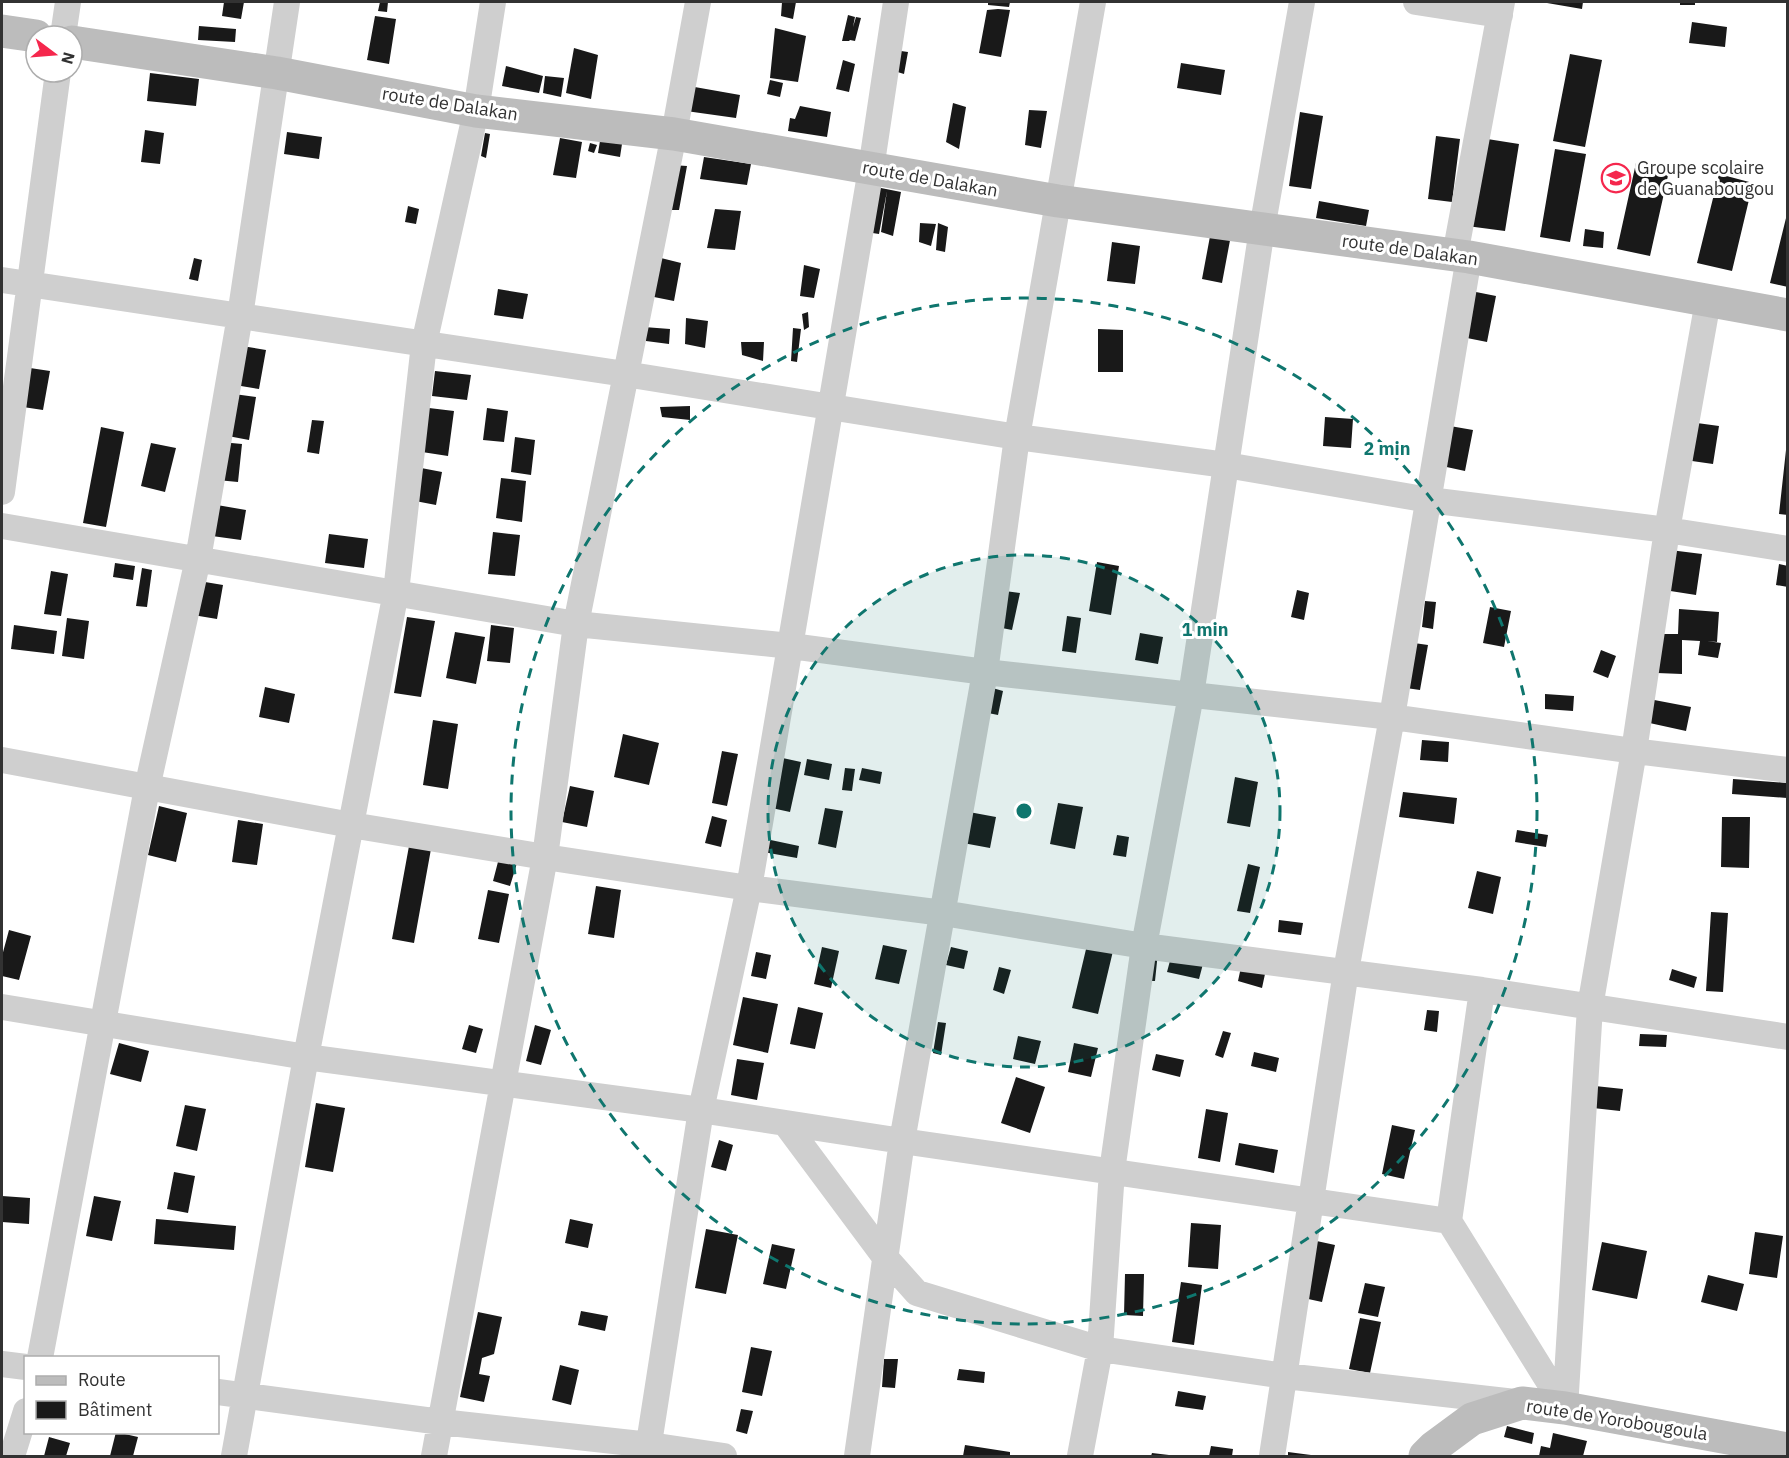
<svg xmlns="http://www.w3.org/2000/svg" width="1789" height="1458" font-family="'IBM Plex Sans',sans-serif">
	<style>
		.building { fill: #191919 }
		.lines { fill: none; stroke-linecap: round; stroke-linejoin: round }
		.street { stroke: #cfcfcf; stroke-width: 26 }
		.secondary { stroke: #bcbcbc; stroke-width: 33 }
		.ring { fill: none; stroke: #0f766e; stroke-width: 3; stroke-dasharray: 10 8 }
		.labels { text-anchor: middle; stroke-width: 6; stroke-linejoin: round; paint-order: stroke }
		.street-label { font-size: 18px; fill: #323232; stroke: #fff }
		.poi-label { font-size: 18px; fill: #323232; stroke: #fff; text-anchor: start }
		.centre { fill: #0f766e; stroke: #fff; stroke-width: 3 }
		.ring-label { font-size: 18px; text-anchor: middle; font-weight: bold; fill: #0f766e; stroke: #fff; stroke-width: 6; stroke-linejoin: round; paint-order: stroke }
	</style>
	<rect width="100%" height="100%" fill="#fff"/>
	<path class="building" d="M224 2H244L241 19 222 16Z
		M380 2H388L387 12 378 11Z
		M782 2H796L793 19 781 16Z
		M988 2H1010L1009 7 988 5Z
		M1547 2H1583L1582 9 1547 3Z
		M1680 2H1695V5H1680Z
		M998 9 1010 10 1001 57 979 53 987 10Z
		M848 15 855 17 853 27 856 17 861 18 855 41 850 40 849 41H842Z
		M375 16 396 19 389 64 367 60Z
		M1692 22 1727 27 1725 47 1689 43Z
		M199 26 236 29 235 42 198 40Z
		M775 28 806 36 798 82 770 78Z
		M574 48 598 55 591 99 566 93Z
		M894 50 908 52 904 74 891 70Z
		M1570 54 1602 60 1585 147 1553 141Z
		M843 60 855 64 849 92 836 89Z
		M1181 63 1225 70 1221 95 1177 88Z
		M506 66 543 76 539 93 502 86Z
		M150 73 199 79 196 106 147 101Z
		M545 76 564 78 561 97 543 93Z
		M770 80 783 83 780 97 767 94Z
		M689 86 740 95 736 118 686 111Z
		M953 103 966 107 959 149 946 142Z
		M800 106 831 112 827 137 788 131 790 118 795 119Z
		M1029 110 1047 111 1041 148 1025 145Z
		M1300 112 1323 116 1311 189 1289 186Z
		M145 130 164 133 160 164 141 162Z
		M287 132 322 137 319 159 284 154Z
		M485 133 490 134 486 158 481 156Z
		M1436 136 1460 139 1452 202 1428 199Z
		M560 138 582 142 576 178 553 175Z
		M1481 138 1519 144 1505 231 1467 226Z
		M600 141 622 144 620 157 598 153Z
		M590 143 597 145 594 153 588 151Z
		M1555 149 1586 154 1570 242 1540 237Z
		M704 157 751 164 747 185 700 179Z
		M1636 163 1669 171 1650 256 1617 249Z
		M672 165 687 166 679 210H664Z
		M1719 174 1753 183 1732 271 1697 263Z
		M876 187 901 192 893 236 881 232 887 191 879 234 866 232Z
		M1319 201 1369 210 1366 226 1316 218Z
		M408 206 419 209 416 224 405 222Z
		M715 209 741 211 735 250 707 248Z
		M1787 214H1788V287L1770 283Z
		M920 223 936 224 931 246 919 242Z
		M938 223 948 227 945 252 936 250Z
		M1585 229 1604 232 1603 248 1583 246Z
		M1211 231 1231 235 1222 283 1202 279Z
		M1112 242 1140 246 1135 284 1107 281Z
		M657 257 681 263 674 301 649 296Z
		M194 258 202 260 198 281 189 279Z
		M804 265 820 269 814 298 800 296Z
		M498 289 528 294 523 319 494 315Z
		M1471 291 1496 296 1487 342 1462 337Z
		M808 312 809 327 804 330 802 314Z
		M686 318 708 321 705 348 685 344Z
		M644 327 670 329 669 344 646 341Z
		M793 328 801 329 797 362 791 361Z
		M1098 329 1123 330V372H1098Z
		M741 342H764L763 361 742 355Z
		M242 346 266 350 259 389 235 385Z
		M30 368 50 371 43 410 23 407Z
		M435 371 471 375 467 400 432 396Z
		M234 394 256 397 249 440 228 436Z
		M690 406V420L662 417 660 407Z
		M429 408 454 411 448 456 422 452Z
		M487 408 508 411 504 442 483 440Z
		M1325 417 1353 419 1351 448 1323 446Z
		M312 420 324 421 319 454 307 452Z
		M1697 423 1719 426 1713 464 1692 461Z
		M1450 426 1473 430 1465 471 1442 466Z
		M101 427 124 432 106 527 83 523Z
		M515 437 535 440 531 475 511 472Z
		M221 442 242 444 238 482 217 480Z
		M151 443 176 448 165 492 141 486Z
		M1786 450H1788V515L1779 514Z
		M416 467 442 472 436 505 410 500Z
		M501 478 526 481 522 522 496 518Z
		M217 505 246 510 241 540 212 536Z
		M493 532 520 535 515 576 488 574Z
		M329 534 368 539 364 568 325 563Z
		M1670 550 1702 554 1696 595 1664 590Z
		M1097 562 1119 566 1111 615 1089 611Z
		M115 563 135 566 133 580 113 577Z
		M1779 564 1788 566V587L1776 585Z
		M142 568 152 570 147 607 136 606Z
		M51 571 68 574 61 616 44 614Z
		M199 581 223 585 217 619 193 615Z
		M1297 590 1309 593 1304 620 1291 617Z
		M1005 591 1020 593 1012 630 997 627Z
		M1425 601 1436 602 1433 629 1422 627Z
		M1490 607 1511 611 1504 647 1483 643Z
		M1679 609 1719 612 1717 642 1707 641 1721 643 1718 658 1698 655 1700 641 1682 640V674L1657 673V634H1678Z
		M1067 616 1081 618 1076 653 1062 651Z
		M407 617 435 621 421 697 394 693Z
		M67 618 89 621 84 659 62 656Z
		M14 625 57 631 54 654 11 649Z
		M491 625 514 628 510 663 487 661Z
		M455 632 485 637 476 684 446 678Z
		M1140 633 1163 637 1158 664 1135 660Z
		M1414 643 1428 645 1420 690 1406 688Z
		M1601 650 1616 656 1608 678 1593 672Z
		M265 687 295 694 289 723 259 717Z
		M989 687 1003 691 998 715 983 712Z
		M1545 694 1574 696 1573 711 1545 709Z
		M1649 699 1691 707 1686 731 1645 722Z
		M433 720 458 724 448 789 423 785Z
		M623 734 659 743 649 785 614 777Z
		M1422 740 1449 742 1448 762 1420 760Z
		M722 751 738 754 727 806 712 803Z
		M778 757 801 762 790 812 767 807Z
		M807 759 832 764 829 780 804 775Z
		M845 768 855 769 852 791 842 790Z
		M862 768 882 772 880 784 859 780Z
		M1235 777 1258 782 1250 827 1227 823Z
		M1733 779 1788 783 1787 798 1732 794Z
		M570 786 594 791 587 827 562 822Z
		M1403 792 1457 798 1454 824 1399 817Z
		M1058 803 1083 807 1075 849 1050 844Z
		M159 806 187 813 176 862 148 855Z
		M825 808 843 811 836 848 818 844Z
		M969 812 996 817 990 848 963 843Z
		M712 816 727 820 721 847 705 843Z
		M1722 817H1750L1749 868 1721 867Z
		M238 820 263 824 257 865 232 862Z
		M1517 830 1548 835 1546 847 1515 842Z
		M1117 835 1129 837 1126 857 1113 855Z
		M766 839 799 846 797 858 763 852Z
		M409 846 431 849 414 943 392 939Z
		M499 858 517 863 510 886 493 881Z
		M1248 864 1260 867 1250 913 1237 911Z
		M1477 871 1501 877 1493 914 1468 908Z
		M596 886 621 890 614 938 588 934Z
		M488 890 509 894 499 943 478 939Z
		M1711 912 1728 913 1723 992 1706 991Z
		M1279 920 1303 923 1301 935 1278 932Z
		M9 930 31 936 19 980 2 976V956Z
		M883 945 907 950 899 984 875 979Z
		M1087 945 1113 951 1098 1014 1072 1008Z
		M822 947 839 951 831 988 814 984Z
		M951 947 968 951 964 969 946 965Z
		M756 952 771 955 766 979 751 976Z
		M1158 952 1155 981H1145Z
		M1171 957 1203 964 1199 979 1167 972Z
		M999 967 1011 970 1004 994 993 990Z
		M1241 967 1265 974 1262 988 1238 981Z
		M1672 969 1697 977 1694 988 1669 980Z
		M743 997 778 1004 768 1053 733 1045Z
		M798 1007 823 1013 815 1049 790 1044Z
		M1427 1010 1439 1011 1437 1032 1424 1030Z
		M938 1022 946 1023 941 1055 933 1053Z
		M469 1025 483 1029 476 1053 462 1049Z
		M535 1025 551 1030 541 1065 526 1061Z
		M1223 1031 1231 1033 1223 1058 1215 1055Z
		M1640 1034 1667 1035 1666 1047 1639 1046Z
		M1018 1036 1041 1041 1035 1064 1013 1059Z
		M119 1043 149 1051 141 1082 110 1074Z
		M1074 1043 1098 1048 1091 1077 1068 1072Z
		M1254 1052 1279 1058 1276 1072 1251 1066Z
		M1156 1054 1184 1060 1180 1077 1152 1070Z
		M737 1059 764 1063 757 1100 731 1095Z
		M1016 1077 1045 1087 1030 1133 1001 1123Z
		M1595 1086 1623 1089 1620 1111 1593 1108Z
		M316 1103 345 1108 333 1172 305 1167Z
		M185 1105 206 1109 197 1151 176 1146Z
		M1206 1109 1228 1113 1220 1162 1198 1158Z
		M1392 1125 1415 1130 1404 1179 1382 1174Z
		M719 1140 733 1145 726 1171 711 1167Z
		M1239 1143 1278 1150 1274 1173 1235 1165Z
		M174 1172 195 1176 188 1213 167 1209Z
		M2 1196 30 1198 29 1224 2 1222Z
		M94 1196 121 1201 112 1241 86 1236Z
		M156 1219 236 1226 234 1250 154 1244Z
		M570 1219 593 1224 588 1248 565 1243Z
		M1191 1223 1221 1225 1218 1269 1188 1267Z
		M706 1229 738 1235 726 1294 695 1288Z
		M1755 1232 1783 1236 1777 1278 1749 1274Z
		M1312 1240 1335 1245 1322 1302 1299 1297Z
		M1602 1242 1647 1251 1637 1299 1592 1290Z
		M772 1244 795 1249 786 1289 763 1284Z
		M1125 1274H1144L1143 1316 1124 1315Z
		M1708 1275 1744 1284 1737 1311 1701 1302Z
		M1181 1282 1202 1285 1194 1345 1172 1342Z
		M1365 1283 1385 1287 1378 1317 1358 1313Z
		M581 1311 608 1316 605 1331 578 1325Z
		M478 1312 502 1317 494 1354 482 1358 479 1374 490 1376 484 1402 460 1397Z
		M1360 1318 1381 1322 1370 1373 1349 1369Z
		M751 1347 772 1351 762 1396 742 1392Z
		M884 1359H898L895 1388 882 1387Z
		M560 1365 579 1370 571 1405 552 1400Z
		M959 1369 985 1372 984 1383 957 1380Z
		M1178 1391 1206 1396 1203 1410 1175 1406Z
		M741 1409 753 1411 747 1434 736 1431Z
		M1507 1426 1534 1433 1532 1444 1504 1437Z
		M116 1432 138 1437 133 1456H110Z
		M1553 1433 1587 1441 1583 1456H1539L1541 1446 1550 1448Z
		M49 1437 70 1443 66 1456H44Z
		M965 1445 1010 1452V1456H963Z
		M1211 1446 1233 1449 1232 1456H1209Z
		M1288 1452 1311 1455V1456H1288Z
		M1152 1453 1169 1455 1168 1456H1151Z"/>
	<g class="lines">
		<path class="street" d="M1416 2 1500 15
			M63 36 68 2
			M1455 255 1502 2
			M2 280 625 374 1017 437 1226 465 1429 500 1667 530 1788 549
			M2 492 58 72
			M2 526 576 624 791 646 985 672 1392 717 1634 751 1788 770
			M2 760 351 825 545 857 749 888 943 913 1144 946 1482 990 1788 1037
			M1482 990 1449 1221 1565 1408
			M2 1007 306 1057 701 1110 902 1141 1449 1221
			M785 1123 884 1256 917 1293 1100 1349 1285 1376 1515 1402
			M40 1358 147 788 198 559 240 316 287 2
			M2 1364 26 1367
			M218 1392 441 1422 650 1445 724 1456
			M1565 1408 1590 1007 1634 751 1667 530 1708 301
			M12 1456 26 1411
			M234 1456 306 1057 396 592 424 344 476 111 493 2
			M434 1456 545 857 576 624 674 134 698 2
			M647 1456 701 1110 749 888 871 169 896 2
			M857 1456 902 1141 985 672 1017 437 1093 2
			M1080 1456 1100 1349 1112 1171 1144 946 1191 695 1262 229 1302 2
			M1272 1456 1346 971 1392 717 1469 257"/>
		<path class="secondary" d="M2 31 36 36
			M72 42 277 73 476 111 674 134 1058 201 1469 257 1788 315
			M1425 1456 1434 1447 1472 1419 1522 1403 1565 1408 1788 1449"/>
	</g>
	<circle cx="1024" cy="811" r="256" fill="#0f766e" fill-opacity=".12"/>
	<g class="ring">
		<circle cx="1024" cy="811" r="256"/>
		<circle cx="1024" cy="811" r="513"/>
	</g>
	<defs>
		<g id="school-ring" transform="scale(1.5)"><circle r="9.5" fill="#fff" stroke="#f5274d" stroke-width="1.5"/><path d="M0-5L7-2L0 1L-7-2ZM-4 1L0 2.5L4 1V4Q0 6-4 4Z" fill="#f5274d"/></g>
	</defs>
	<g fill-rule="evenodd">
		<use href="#school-ring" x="1616" y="178"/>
	</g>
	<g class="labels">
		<g class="street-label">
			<text transform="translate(450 104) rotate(9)" y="6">route de Dalakan</text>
			<text transform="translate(930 179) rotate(10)" y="6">route de Dalakan</text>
			<text transform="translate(1410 250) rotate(8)" y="6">route de Dalakan</text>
			<text transform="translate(1617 1420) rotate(9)" y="6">route de Yorobougoula</text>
		</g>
		<g class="poi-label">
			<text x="1637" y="174">Groupe scolaire<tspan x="1637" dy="21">de Guanabougou</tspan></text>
		</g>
	</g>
	<circle cx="1024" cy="811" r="9" class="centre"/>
	<g class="ring-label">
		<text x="1387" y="455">2 min</text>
		<text x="1205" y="636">1 min</text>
	</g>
	<rect width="1789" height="1458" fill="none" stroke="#323232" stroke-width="6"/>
	<rect x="24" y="1356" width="195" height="78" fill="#ffffff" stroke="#adadad" stroke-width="1.5"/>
	<rect x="36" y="1376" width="30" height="9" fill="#bcbcbc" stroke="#adadad" stroke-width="1.5"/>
	<text x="78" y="1386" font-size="18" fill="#323232">Route</text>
	<rect x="36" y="1401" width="30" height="18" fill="#191919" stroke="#adadad" stroke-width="1.5"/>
	<text x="78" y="1416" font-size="18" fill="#323232">Bâtiment</text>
	<g transform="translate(54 54) rotate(106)"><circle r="28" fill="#ffffff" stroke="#adadad" stroke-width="1.5"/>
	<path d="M0-4.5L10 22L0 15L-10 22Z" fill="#f5274d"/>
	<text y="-9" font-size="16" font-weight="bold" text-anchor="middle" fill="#323232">N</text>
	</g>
</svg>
